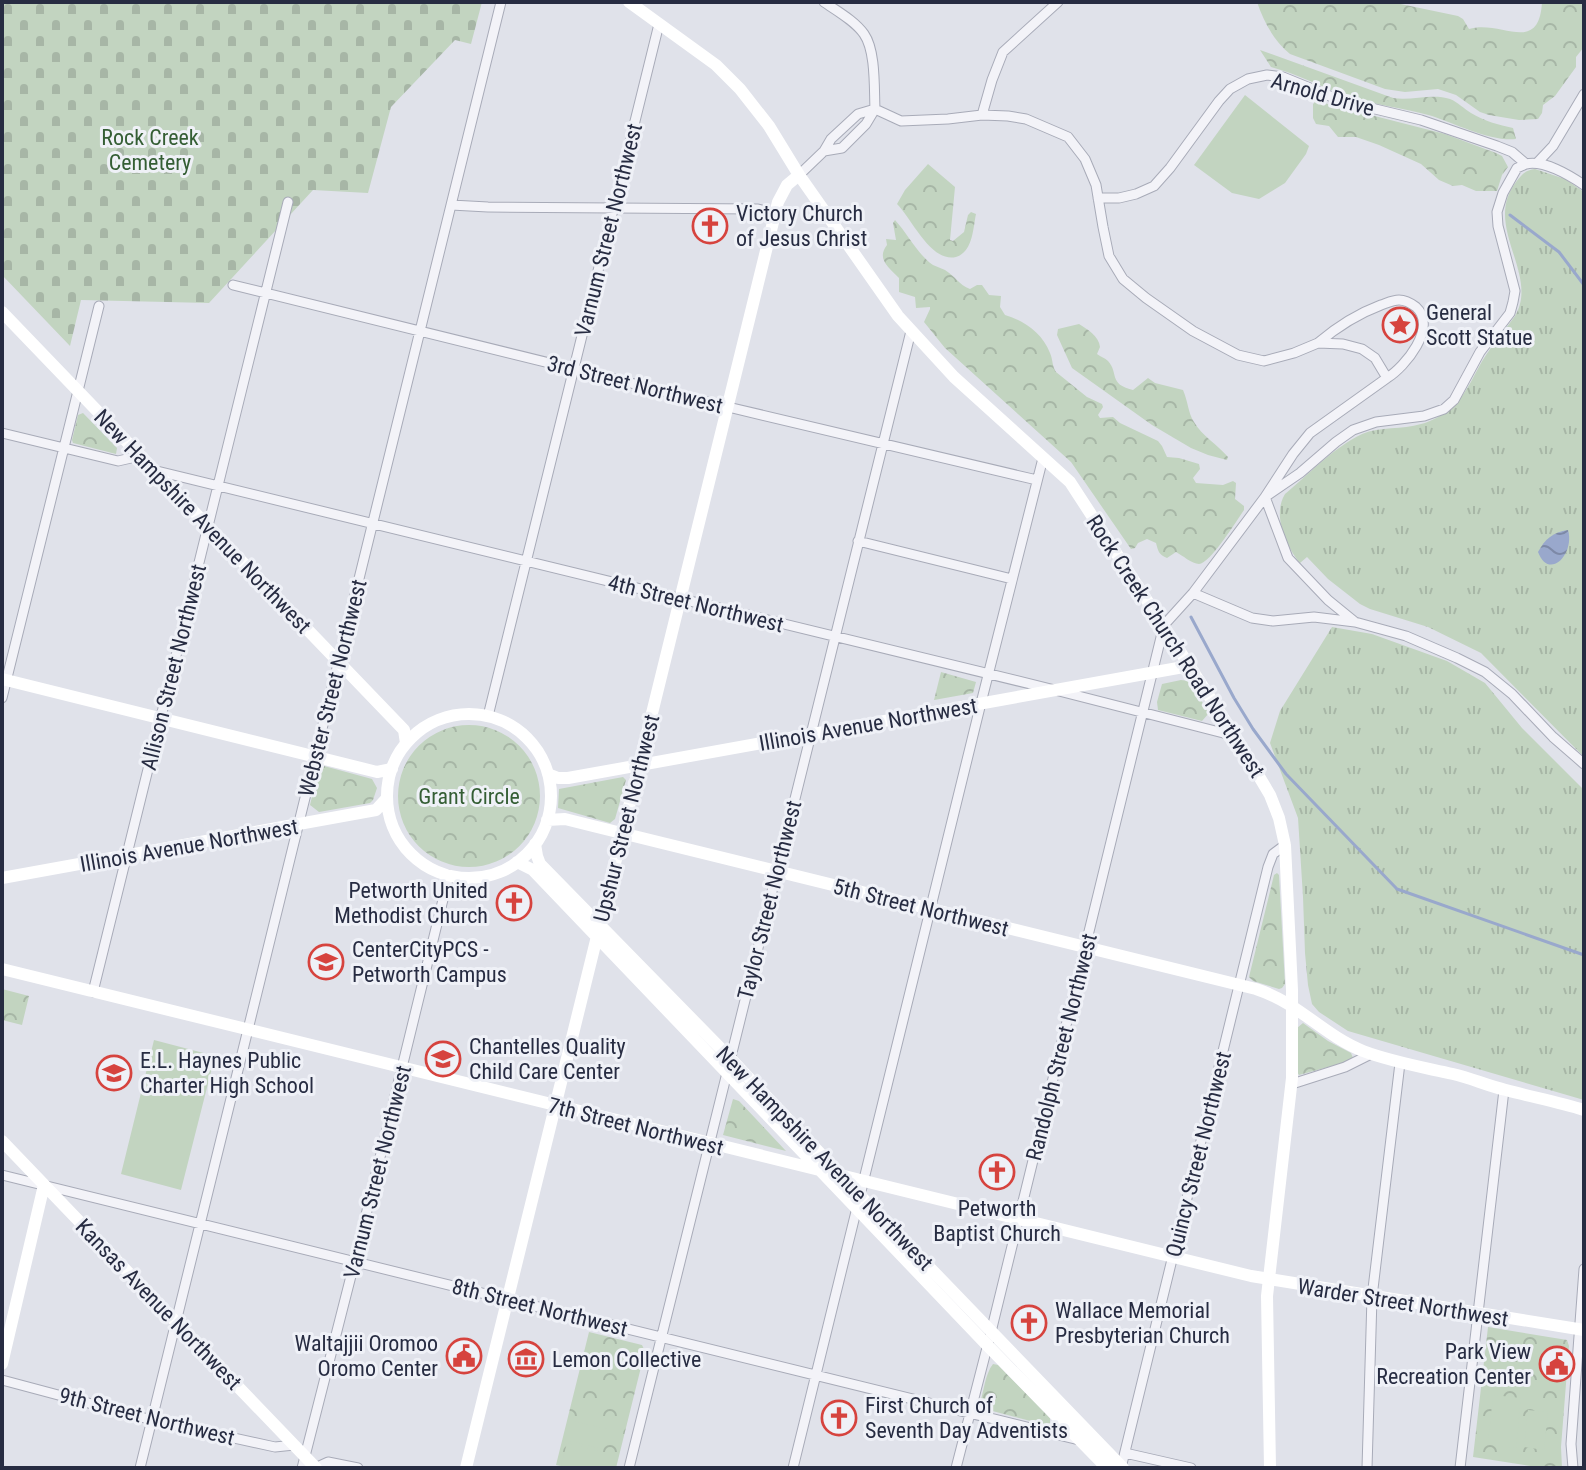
<svg xmlns="http://www.w3.org/2000/svg" width="1586" height="1470" font-family="'Roboto Condensed',sans-serif">
	<style>
		.grass { fill: url(#grass-tufts) }
		.forest { fill: url(#forest-crowns) }
		.cemetery { fill: url(#cemetery-stones) }
		.garden { fill: #c2d4c0 }
		.water { fill: url(#water-waves) }
		.lines { fill: none; stroke-linecap: round; stroke-linejoin: round }
		.stream { stroke: #99a8cc; stroke-width: 3 }
		.street-casing { stroke: #a8abb8; stroke-width: 11 }
		.street { stroke: #f3f3f8; stroke-width: 9 }
		.secondary { stroke: #fff; stroke-width: 12 }
		.labels { text-anchor: middle; stroke-width: 6; stroke-linejoin: round; paint-order: stroke }
		.street-label { font-size: 22px; fill: #272c42; stroke: #eff1f7 }
		.park-label { font-size: 22px; fill: #345e34; stroke: #eff1f7 }
		.poi-label { font-size: 22px; fill: #272c42; stroke: #eff1f7; text-anchor: start }
	</style>
	<defs>
		<pattern id="grass-tufts" width="24" height="20" patternUnits="userSpaceOnUse" patternTransform="scale(2)"><rect width="24" height="20" fill="#c2d4c0"/><path d="M3 7l-1-3M5 7V3M7 7l1-3M15 17l-1-3M17 17v-4M19 17l1-3" fill="none" stroke="#a7b6a6"/></pattern>
		<pattern id="forest-crowns" width="20" height="18" patternUnits="userSpaceOnUse" patternTransform="scale(2)"><rect width="20" height="18" fill="#c2d4c0"/><path d="M2 6a3 3 0 1 1 6 0M12 15a3 3 0 1 1 6 0" fill="none" stroke="#a7b6a6"/></pattern>
		<pattern id="cemetery-stones" width="16" height="16" patternUnits="userSpaceOnUse" patternTransform="scale(2)"><rect width="16" height="16" fill="#c2d4c0"/><path d="M2 7V4a2 2 0 0 1 4 0v3zM10 15v-3a2 2 0 0 1 4 0v3z" fill="#a7b6a6"/></pattern>
		<pattern id="water-waves" width="16" height="10" patternUnits="userSpaceOnUse" patternTransform="scale(2)"><rect width="16" height="10" fill="#99a8cc"/><path d="M0 5q4-4 8 0t8 0" fill="none" stroke="#7d89a7"/></pattern>
	</defs>
	<rect width="100%" height="100%" fill="#e0e2ea"/>
	<path class="grass" d="M1535 169 1565 179 1584 192V757L1481 653 1428 627 1370 609 1360 604 1328 579 1307 557 1300 563C1286 546 1272 515 1285 494 1309 474 1333 448 1362 434 1380 426 1402 430 1421 424 1431 422 1446 413 1453 406 1468 393 1475 371 1486 355 1495 341 1506 329 1515 316 1540 274 1482 226 1516 182 1522 174 1526 170 1535 169Z
		M1332 627 1372 634 1447 661 1485 683 1522 728 1584 790V1100L1348 1031 1319 1012 1312 1004 1308 985 1305 953 1303 897 1298 818 1270 743 1280 711Z"/>
	<path class="forest" d="M1257 2H1391L1458 16 1463 19 1469 29C1501 19 1539 56 1542 2H1584V47L1576 57V67L1555 96 1543 105 1542 113 1538 119 1519 120 1489 115 1480 112 1456 95 1438 89 1405 92 1385 89 1290 54C1273 40 1264 22 1257 2Z
		M1260 50 1393 98C1412 101 1432 93 1450 99 1458 102 1464 109 1471 113 1484 121 1499 125 1513 128L1516 139C1492 142 1456 124 1432 116 1404 108 1375 105 1347 96 1321 87 1298 74 1271 67Z
		M1316 101 1445 134 1496 153 1502 156 1508 167 1502 175 1497 191H1476L1462 185 1453 186 1439 180 1421 164 1379 145 1356 137H1338L1329 126 1316 124 1313 118V104Z
		M928 164 955 187 950 240 953 241 964 232 968 215 971 212 976 214C973 228 973 252 956 257 931 263 912 219 897 204L905 190Z
		M895 220C908 234 918 255 933 265 937 267 941 268 945 270 955 276 959 285 970 289L977 285H982L989 295 1001 296 1000 307 1005 315C1025 321 1042 333 1050 353 1053 360 1052 366 1056 372L1087 397 1102 404 1103 407 1098 415 1100 418 1113 417 1120 423 1158 441 1162 446 1167 457 1179 458 1199 464 1200 469 1193 478 1196 483 1223 485 1233 481 1236 483 1235 499 1244 506V510C1237 520 1210 564 1199 564 1192 564 1182 555 1176 552L1167 558C1159 555 1158 551 1156 543L1147 539 1138 543 1135 548 1131 549 1071 462 945 348 924 322 930 309V307L916 308 915 297 899 292V278C889 268 876 259 887 245L886 239 896 240 893 223Z
		M1079 324C1087 329 1099 336 1100 347L1097 354C1101 357 1105 358 1108 361 1119 373 1108 384 1133 390L1148 378 1155 383 1183 390C1188 401 1188 413 1194 422 1202 436 1218 445 1228 457L1227 460 1208 455 1191 448 1152 425 1072 368 1057 335 1058 329Z
		M83 413 117 448 116 454 73 443 72 440 78 415Z
		M941 672 976 682 973 693 934 700Z
		M1181 680 1189 681 1209 713 1202 721 1158 710 1157 702 1162 684Z
		M398 796a71 71 0 1 1 142 0a71 71 0 1 1-142 0Z
		M324 766 372 779 377 788 373 800 370 803 319 812 310 805 318 772Z
		M623 777 626 780 615 819 610 823 558 808 559 789Z
		M1277 873 1279 875 1285 984 1282 988 1279 989 1253 981 1249 977 1274 875Z
		M2 989 29 996 22 1025 2 1020Z
		M1303 1023 1328 1041 1351 1053 1353 1058 1350 1061 1299 1075 1297 1072V1028Z
		M733 1099 739 1101 786 1151 723 1135Z
		M1488 1327 1567 1340 1569 1346 1561 1447 1562 1468H1543L1473 1457Z
		M589 1332 642 1345 645 1351 616 1468H570L556 1465Z
		M993 1364 998 1365 1050 1418V1424L1046 1425 981 1408 980 1403C984 1391 985 1374 993 1364Z"/>
	<path class="cemetery" d="M2 2H482L471 44 455 40 391 107 368 193 313 190 209 303 81 300 70 346 2 275Z"/>
	<path class="garden" d="M1245 95 1309 146 1306 154 1285 183 1259 199 1232 193 1194 165Z
		M154 1040 215 1056 181 1190 121 1174Z
		M1493 1395 1521 1398 1516 1448 1488 1444Z
		M1528 1410 1548 1412 1544 1450 1524 1447Z
		M574 1421 607 1429 602 1449 569 1441Z
		M567 1443 602 1452 598 1468H574L561 1465Z"/>
	<path class="water" d="M1568 530C1575 554 1549 581 1538 552 1545 539 1553 532 1568 530Z"/>
	<g class="lines">
		<path class="stream" d="M1510 215 1559 252 1584 285
			M1191 617 1234 698 1253 729 1286 774 1397 889 1584 955"/>
		<g class="street-casing">
			<path id="street" d="M824 2C837 11 855 21 864 34 876 51 874 89 875 109
				M875 109 901 121 948 119 982 115 1008 116 1026 119 1068 137 1085 159 1096 185 1103 227 1109 256 1123 279 1146 298 1193 331 1238 355 1264 361 1294 353 1318 343 1343 344 1362 349 1375 358 1387 378 1310 433 1293 454 1265 497 1288 558 1328 600 1355 622
				M982 115 992 80 1003 52 1058 2
				M824 151 842 148 866 124 875 109
				M1537 163 1553 146 1584 94
				M799 175 824 151 831 139 858 114 875 109
				M1098 198H1119L1136 194 1154 186 1170 168 1219 101 1230 89 1248 79 1267 75 1283 77 1342 101 1421 120 1497 146 1512 152 1526 164C1545 160 1569 175 1584 185
				M451 205 488 207 757 209 776 213
				M233 285 728 407 1037 480
				M1318 343C1338 326 1357 314 1381 305 1387 303 1393 300 1399 300 1405 300 1412 304 1416 307 1438 327 1405 367 1387 378
				M2 433 118 461 140 456
				M157 471 1055 690 1235 736
				M858 541 1012 579
				M1193 593 1252 618 1273 621 1314 617 1355 622 1406 636 1457 658 1485 672 1512 694 1553 737 1584 764
				M2 698 99 306
				M488 716 659 24
				M93 992 288 202
				M1292 1084 1345 1067 1371 1054
				M2 1175 1079 1440
				M2 1380 152 1420 275 1447 294 1445
				M1125 1453 1191 1468
				M140 1468 501 2
				M302 1468 352 1272 449 875
				M315 1468 328 1462 358 1468
				M629 1468 911 331
				M793 1468 981 703 1043 458
				M956 1468 991 1332 1164 625 1193 593 1265 497 1300 473 1336 442 1353 430 1376 422 1424 416 1444 409 1454 400 1480 352 1510 313 1513 302 1515 291 1498 226 1497 212 1503 193 1517 168 1526 164
				M1121 1468 1268 867 1273 854 1285 845
				M1367 1468 1372 1297 1400 1063
				M1460 1468 1504 1090
				M1573 1468 1571 1444 1584 1269"/>
		</g>
		<use href="#street" class="street"/>
		<path class="secondary" d="M629 2 716 65 740 89 769 126 799 175 898 316 954 377 1070 482 1235 736 1270 795 1279 818 1285 845 1292 990V1078L1267 1296 1270 1468
			M2 312 404 730 406 743
			M2 679 377 772 392 769
			M387 796a82 82 0 1 1 164 0a82 82 0 1 1-164 0Z
			M548 774 558 778H568L1189 666
			M547 820 565 819 593 826 1256 989C1299 1003 1323 1035 1363 1051 1392 1062 1422 1067 1453 1074 1471 1078 1488 1086 1506 1090 1532 1097 1558 1102 1584 1110
			M535 844 537 856 540 864 730 1058 851 1186 1123 1468
			M517 862 533 870 988 1346 1107 1468
			M2 878 376 810 387 798
			M2 969 1251 1276 1584 1330
			M2 1141 316 1468
			M2 1364 44 1185
			M466 1468 778 202 787 185 799 175"/>
	</g>
	<defs>
		<g id="church-ring" transform="scale(1.8)"><circle r="9.5" fill="#eff1f7" stroke="#d6433e" stroke-width="1.5"/><path d="M-1.2-6h2.4v3.5h3.3v2.4h-3.3V6h-2.4V-.1h-3.3v-2.4h3.3Z" fill="#d6433e"/></g>
		<g id="sight-ring" transform="scale(1.8)"><circle r="9.5" fill="#eff1f7" stroke="#d6433e" stroke-width="1.5"/><path d="M0-6L1.8-2.2L6-1.7L2.9 1.2L3.7 5.4L0 3.3L-3.7 5.4L-2.9 1.2L-6-1.7L-1.8-2.2Z" fill="#d6433e"/></g>
		<g id="school-ring" transform="scale(1.8)"><circle r="9.5" fill="#eff1f7" stroke="#d6433e" stroke-width="1.5"/><path d="M0-5L7-2L0 1L-7-2ZM-4 1L0 2.5L4 1V4Q0 6-4 4Z" fill="#d6433e"/></g>
		<g id="civic-ring" transform="scale(1.8)"><circle r="9.5" fill="#eff1f7" stroke="#d6433e" stroke-width="1.5"/><path d="M-.6-6.5H3V-4.5H.6V-3L4-1V1h2V6H-6V1h2V-1L-.6-3ZM-1.2 2.5V6h2.4V2.5Z" fill="#d6433e"/></g>
		<g id="museum-ring" transform="scale(1.8)"><circle r="9.5" fill="#eff1f7" stroke="#d6433e" stroke-width="1.5"/><path d="M0-6L6-3V-2H-6V-3ZM-5-1h2V3h-2ZM-1-1h2V3h-2ZM3-1h2V3H3ZM-6 4H6V6H-6Z" fill="#d6433e"/></g>
	</defs>
	<g fill-rule="evenodd">
		<use href="#church-ring" x="710" y="226"/>
		<use href="#sight-ring" x="1400" y="325"/>
		<use href="#church-ring" x="514" y="903"/>
		<use href="#school-ring" x="326" y="962"/>
		<use href="#school-ring" x="443" y="1059"/>
		<use href="#school-ring" x="114" y="1073"/>
		<use href="#church-ring" x="997" y="1172"/>
		<use href="#church-ring" x="1029" y="1323"/>
		<use href="#civic-ring" x="464" y="1356"/>
		<use href="#museum-ring" x="526" y="1359"/>
		<use href="#civic-ring" x="1557" y="1364"/>
		<use href="#church-ring" x="839" y="1418"/>
	</g>
	<g class="labels">
		<g class="street-label">
			<text transform="translate(1323 94) rotate(16)" y="8">Arnold Drive</text>
			<text transform="translate(608 230) rotate(-76)" y="8">Varnum Street Northwest</text>
			<text transform="translate(635 384) rotate(14)" y="8">3rd Street Northwest</text>
			<text transform="translate(203 521) rotate(46)" y="8">New Hampshire Avenue Northwest</text>
			<text transform="translate(696 603) rotate(14)" y="8">4th Street Northwest</text>
			<text transform="translate(1176 646) rotate(57)" y="8">Rock Creek Church Road Northwest</text>
			<text transform="translate(173 667) rotate(-76)" y="8">Allison Street Northwest</text>
			<text transform="translate(332 688) rotate(-76)" y="8">Webster Street Northwest</text>
			<text transform="translate(868 724) rotate(-10)" y="8">Illinois Avenue Northwest</text>
			<text transform="translate(626 818) rotate(-76)" y="8">Upshur Street Northwest</text>
			<text transform="translate(189 845) rotate(-10)" y="8">Illinois Avenue Northwest</text>
			<text transform="translate(769 900) rotate(-76)" y="8">Taylor Street Northwest</text>
			<text transform="translate(921 907) rotate(14)" y="8">5th Street Northwest</text>
			<text transform="translate(1061 1047) rotate(-76)" y="8">Randolph Street Northwest</text>
			<text transform="translate(636 1126) rotate(14)" y="8">7th Street Northwest</text>
			<text transform="translate(1198 1154) rotate(-76)" y="8">Quincy Street Northwest</text>
			<text transform="translate(825 1158) rotate(46)" y="8">New Hampshire Avenue Northwest</text>
			<text transform="translate(377 1172) rotate(-76)" y="8">Varnum Street Northwest</text>
			<text transform="translate(1403 1302) rotate(9)" y="8">Warder Street Northwest</text>
			<text transform="translate(159 1304) rotate(46)" y="8">Kansas Avenue Northwest</text>
			<text transform="translate(540 1307) rotate(14)" y="8">8th Street Northwest</text>
			<text transform="translate(147 1416) rotate(14)" y="8">9th Street Northwest</text>
		</g>
		<g class="park-label">
			<text x="150" y="145">Rock Creek<tspan x="150" dy="25">Cemetery</tspan></text>
			<text x="469" y="804">Grant Circle</text>
		</g>
		<g class="poi-label">
			<text x="736" y="221">Victory Church<tspan x="736" dy="25">of Jesus Christ</tspan></text>
			<text x="1426" y="320">General<tspan x="1426" dy="25">Scott Statue</tspan></text>
			<text x="488" y="898" text-anchor="end">Petworth United<tspan x="488" dy="25">Methodist Church</tspan></text>
			<text x="352" y="957">CenterCityPCS -<tspan x="352" dy="25">Petworth Campus</tspan></text>
			<text x="469" y="1054">Chantelles Quality<tspan x="469" dy="25">Child Care Center</tspan></text>
			<text x="140" y="1068">E.L. Haynes Public<tspan x="140" dy="25">Charter High School</tspan></text>
			<text x="997" y="1216" text-anchor="middle">Petworth<tspan x="997" dy="25">Baptist Church</tspan></text>
			<text x="1055" y="1318">Wallace Memorial<tspan x="1055" dy="25">Presbyterian Church</tspan></text>
			<text x="438" y="1351" text-anchor="end">Waltajjii Oromoo<tspan x="438" dy="25">Oromo Center</tspan></text>
			<text x="1531" y="1359" text-anchor="end">Park View<tspan x="1531" dy="25">Recreation Center</tspan></text>
			<text x="552" y="1367">Lemon Collective</text>
			<text x="865" y="1413">First Church of<tspan x="865" dy="25">Seventh Day Adventists</tspan></text>
		</g>
	</g>
	<rect width="1586" height="1470" fill="none" stroke="#272c42" stroke-width="8"/>
</svg>
